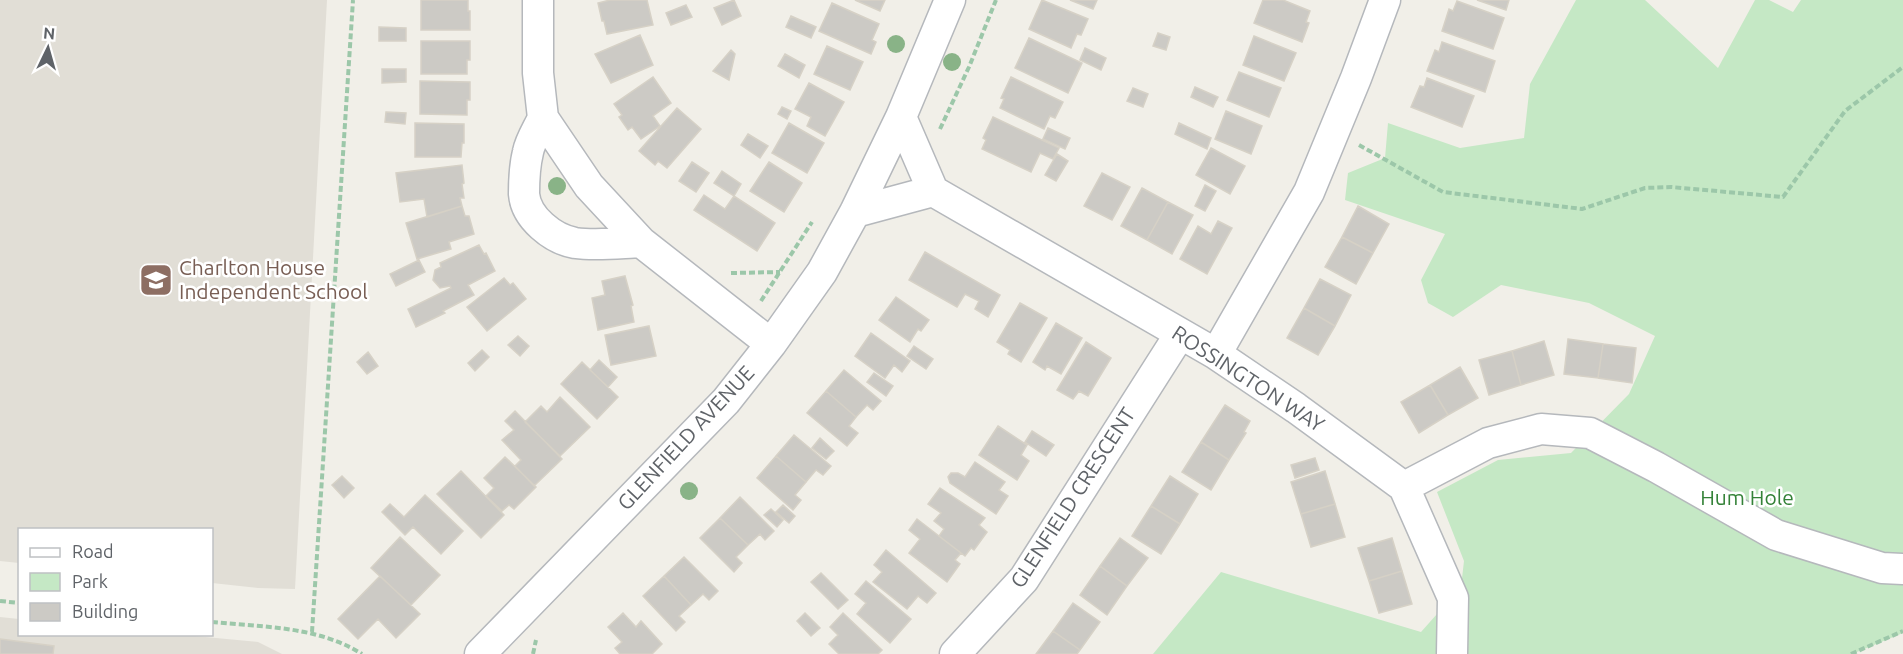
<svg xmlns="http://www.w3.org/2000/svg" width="1903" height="654" font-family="Ubuntu,sans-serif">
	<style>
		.education { fill: #e1ded6 }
		.green { fill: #c5e8c5 }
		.building { fill: #cccac5; stroke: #d6d1c6; stroke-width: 1.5 }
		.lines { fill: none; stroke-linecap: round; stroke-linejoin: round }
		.minor-casing { stroke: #b5b8bc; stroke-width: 33 }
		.path { stroke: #9cc7a9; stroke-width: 4; stroke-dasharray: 6 3; stroke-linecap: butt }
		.minor { stroke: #fff; stroke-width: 30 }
		.tree { fill: #89b387 }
		.labels { text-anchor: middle; stroke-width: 5; stroke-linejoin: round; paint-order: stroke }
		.education-label { font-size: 21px; fill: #785e54; stroke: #fff; text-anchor: start }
		.street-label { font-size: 21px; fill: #5f6368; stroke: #fff }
		.park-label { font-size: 21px; fill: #348238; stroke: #fff }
	</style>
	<rect width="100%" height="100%" fill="#f1efe8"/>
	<path class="education" d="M0 0H327L295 589 258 588 212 583V530H20L19 563 0 561Z
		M0 617 19 619 20 634 184 635 258 642 282 654H0Z"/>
	<path class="green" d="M1576 0H1645L1718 68 1755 0H1769L1793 12 1801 0H1903V633L1852 654H1153L1221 572 1421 632 1461 587 1464 561 1437 492 1498 460 1571 453 1629 394 1655 336 1589 303 1501 285 1453 317 1428 303 1421 280 1445 234 1345 200 1348 173 1385 158 1388 123 1460 148 1524 138 1530 84Z"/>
	<path class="building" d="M421 0H468V11H470V30H421Z
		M610 0H647L653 25 607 34 604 21H602L598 3Z
		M734 0 741 16 722 25 714 8Z
		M855 0H885L880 11Z
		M1042 0 1088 19 1081 35 1077 34 1071 48 1029 29Z
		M1070 0H1097L1093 9Z
		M1263 0H1283L1310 11 1306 22 1309 23 1302 42 1254 23Z
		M1477 0H1509L1506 10Z
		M1457 1 1504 18 1493 49 1442 31 1449 9 1453 11Z
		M832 3 879 24 872 40 876 42 871 54 819 31Z
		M686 5 692 17 671 25 666 13Z
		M791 16 816 27 811 38 786 27Z
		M379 27 406 28V41H379Z
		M1158 33 1170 37 1166 50 1153 46Z
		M640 35 653 65 611 83 595 54Z
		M1254 36 1296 53 1284 81 1243 65Z
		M1029 38 1082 63 1068 93 1015 68Z
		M421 41H470V60H467V74H421Z
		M1442 42 1495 61 1485 92 1427 71 1435 50 1439 52Z
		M827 46 863 62 850 90 814 74Z
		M1085 48 1106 58 1101 70 1080 60Z
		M731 50 735 54 729 80 713 71Z
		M785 54 805 65 799 78 778 66Z
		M382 69H406V82L382 83Z
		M1239 72 1281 88 1269 117 1227 100Z
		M653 77 671 103 653 116 660 126 641 139 632 127 628 130 619 117 622 115 614 104Z
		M1011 77 1063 102 1055 118 1050 116 1044 129 1000 108 1004 99 1001 98Z
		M1427 78 1474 96 1462 127 1411 107 1420 86 1424 87Z
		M420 81 470 82V100H467V115L420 114Z
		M809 83 844 102 825 136 807 126 811 117 795 109Z
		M1195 87 1218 97 1213 107 1191 97Z
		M1133 88 1148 94 1143 107 1127 101Z
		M782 107 791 111 787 119 778 114Z
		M677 108 701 129 667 168 658 161 655 165 639 151Z
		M1226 111 1262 126 1251 154 1215 139Z
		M386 112 406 113 405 124 385 122Z
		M993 117 1059 148 1053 159 1040 153 1031 172 982 149 986 140 983 138Z
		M415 123 464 124V143H462L461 157H415Z
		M789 123 824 143 807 173 772 153Z
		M1179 123 1211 138 1207 149 1175 134Z
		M1048 128 1070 138 1065 149 1043 139Z
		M748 134 768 146 760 158 741 145Z
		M1211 148 1245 166 1230 194 1196 175Z
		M1057 154 1068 161 1056 181 1045 175Z
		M692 162 709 173 696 192 679 181Z
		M769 162 802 183 784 212 750 191Z
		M462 165 464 183 462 184 464 198H460L462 206 427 217 424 199 400 202 396 173Z
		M722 171 741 184 734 196 714 183Z
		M1102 173 1130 187 1112 220 1084 206Z
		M1205 185 1216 191 1205 211 1195 206Z
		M1142 188 1168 202 1147 240 1121 226Z
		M704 195 725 209 734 196 775 223 757 251 694 210Z
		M1168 202 1193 215 1172 254 1147 240Z
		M462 206 465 216H469L474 234 449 242 451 249 417 259 406 223Z
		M1358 206 1389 224 1373 253 1342 237Z
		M1218 221 1232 228 1207 274 1180 259 1198 226 1211 234Z
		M1342 237 1373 253 1356 284 1325 267Z
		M479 245 484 254 486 253 495 271 468 285 474 295 443 311 445 313 416 327 408 309 451 288 450 286 440 288 433 280 435 270 441 267 440 263Z
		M925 252 1000 295 988 317 975 309 979 301 965 294 957 307 909 280Z
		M419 260 425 272 396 286 390 274Z
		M625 276 633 305 631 306 634 322 598 330 592 298 605 295 602 281Z
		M504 278 510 285 513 283 526 299 487 331 467 307Z
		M1320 279 1351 295 1335 326 1304 308Z
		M896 297 929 320 921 331 918 329 910 342 879 320Z
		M1020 303 1047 318 1021 362 1008 354 1010 350 997 342Z
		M1304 308 1335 326 1318 355 1287 338Z
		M1056 323 1082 338 1061 374 1047 366 1045 370 1033 362Z
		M649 326 656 356 611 365 605 335Z
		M871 333 910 361 902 372 894 365 885 378 855 356Z
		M518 336 529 346 520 356 508 345Z
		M1568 339 1603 344 1598 378 1564 374Z
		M1544 341 1554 375 1521 385 1512 351Z
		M1086 342 1111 358 1088 396 1079 391 1073 399 1057 390Z
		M1603 344 1636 348 1632 383 1598 378Z
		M914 346 933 359 926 369 907 356Z
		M482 350 489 357 475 371 468 363Z
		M1512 351 1521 385 1489 395 1479 360Z
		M368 352 378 366 367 374 357 362Z
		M599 360 617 377 608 387 590 370Z
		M582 362 618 397 597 419 561 384Z
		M1460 367 1478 398 1448 415 1430 385Z
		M844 370 881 401 873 410 867 405 856 417 826 391Z
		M874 373 893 386 886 396 867 382Z
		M1430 385 1448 415 1419 433 1401 402Z
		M826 391 856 417 849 426 858 433 847 446 807 413Z
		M560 397 590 427 560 456 525 422 541 406 547 412Z
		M1225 405 1250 421 1244 432 1246 433 1229 460 1201 442Z
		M515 411 562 459 534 486 515 466 521 460 502 440 514 430 505 421Z
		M998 426 1027 445 1021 455 1029 461 1017 480 979 455Z
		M1032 431 1054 445 1046 456 1025 442Z
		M794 435 831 466 823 475 816 470 806 482 776 456Z
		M820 438 834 451 826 459 812 448Z
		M1201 442 1229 460 1211 490 1182 472Z
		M776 456 806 482 795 495 801 500 793 510 757 478Z
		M505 457 536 487 514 509 509 505 502 511 486 496 494 488 484 478Z
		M1315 458 1319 470 1295 478 1291 465Z
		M975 462 1005 482 999 490 1008 496 996 514 950 483 948 477 951 473H958L965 477Z
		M461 471 504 515 481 538 437 494Z
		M1325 471 1335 504 1301 514 1291 482Z
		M342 476 354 488 344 498 332 485Z
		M1170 476 1198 494 1180 524 1151 506Z
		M940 488 985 518 979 525 987 532 974 550 971 548 965 556 939 536 944 529 934 521 941 513 928 504Z
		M425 495 463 531 441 554 413 527 405 535 382 512 390 504 404 517Z
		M740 497 774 531 765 540 760 534 748 545 720 518Z
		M1335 504 1345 537 1311 547 1301 514Z
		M783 505 795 516 789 523 776 512Z
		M1151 506 1180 524 1161 554 1132 536Z
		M771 509 783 520 777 527 764 515Z
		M720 518 748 545 736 557 742 563 734 572 700 538Z
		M917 519 961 553 955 560 960 564 947 582 909 553 920 539 909 530Z
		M400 537 440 575 411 605 371 568Z
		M1120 538 1148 558 1127 586 1100 566Z
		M1392 538 1402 571 1369 581 1358 548Z
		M886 550 936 593 927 603 918 596 907 609 873 582 882 572 874 565Z
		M684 557 718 591 709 600 703 594 691 605 664 576Z
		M1100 566 1127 586 1107 615 1080 595Z
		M1402 571 1412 604 1379 613 1369 581Z
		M821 573 848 600 838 609 811 582Z
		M380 576 420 614 396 638 378 619 358 639 338 619Z
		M664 576 691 605 679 616 685 622 676 631 643 596Z
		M866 581 911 619 890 643 857 614 866 603 855 594Z
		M1073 603 1100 622 1080 650 1053 631Z
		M623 613 636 627 641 621 662 644 652 654H620L615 648 622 642 608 627Z
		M805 613 820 628 811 636 797 621Z
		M843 613 882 650 878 654H839L829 644 838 635 830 627Z
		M1053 631 1080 650 1077 654H1036Z
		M0 639 54 646 53 654H0Z"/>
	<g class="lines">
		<g class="minor-casing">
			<path id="minor" d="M538 0V73L543 118 589 186 641 242 771 344
				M901 117 933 191
				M543 118C538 129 530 141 528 152 525 164 524 182 524 194 526 218 553 239 575 243 597 246 619 243 641 242
				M855 212 933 191 1216 354 1296 408 1404 487 1453 598 1452 654
				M1216 354 1309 192 1356 78 1385 0
				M1404 487 1488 443 1541 429 1590 433 1656 467 1776 535 1882 568 1903 569
				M480 654 726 401 771 344 822 272 855 212 901 117 950 0
				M955 654 1024 579 1180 334"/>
		</g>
		<path class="path" d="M940 129 969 67 996 0
			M1359 145 1443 192 1582 209 1645 188 1671 187 1783 197 1845 111 1903 67
			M731 273 780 272
			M761 301 812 222
			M0 601 20 603
			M212 622C262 627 318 626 362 654
			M312 632 353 0
			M533 654 536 640
			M1851 654 1903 631"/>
		<use href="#minor" class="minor"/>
	</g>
	<g class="tree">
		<circle cx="896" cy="44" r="9"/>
		<circle cx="952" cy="62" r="9"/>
		<circle cx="557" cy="186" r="9"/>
		<circle cx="689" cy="491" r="9"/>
	</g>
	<defs>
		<g id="school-square" transform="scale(1.725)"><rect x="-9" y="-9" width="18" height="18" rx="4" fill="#8d6e63" stroke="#fff"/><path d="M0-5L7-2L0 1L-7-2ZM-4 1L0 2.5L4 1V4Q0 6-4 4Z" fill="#fff"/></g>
	</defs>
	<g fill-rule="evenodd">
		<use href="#school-square" x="156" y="280"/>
	</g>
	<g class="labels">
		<g class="education-label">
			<text x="179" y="275">Charlton House<tspan x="179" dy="24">Independent School</tspan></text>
		</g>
		<g class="street-label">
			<text transform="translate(1248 379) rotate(33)" y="7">ROSSINGTON WAY</text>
			<text transform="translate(686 438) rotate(-47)" y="7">GLENFIELD AVENUE</text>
			<text transform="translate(1073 498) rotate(-57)" y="7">GLENFIELD CRESCENT</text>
		</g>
		<g class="park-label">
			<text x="1747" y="505">Hum Hole</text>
		</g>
	</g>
	<rect x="18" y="528" width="195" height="108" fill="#ffffff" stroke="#bfc1c3" stroke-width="1.5"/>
	<rect x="30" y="548" width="30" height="9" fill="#ffffff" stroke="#bfc1c3" stroke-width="1.5"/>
	<text x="72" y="558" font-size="18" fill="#5f6368">Road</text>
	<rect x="30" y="573" width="30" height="18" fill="#c5e8c5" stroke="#bfc1c3" stroke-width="1.5"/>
	<text x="72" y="588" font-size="18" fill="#5f6368">Park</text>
	<rect x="30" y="603" width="30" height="18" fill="#cccac5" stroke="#bfc1c3" stroke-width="1.5"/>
	<text x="72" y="618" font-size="18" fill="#5f6368">Building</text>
	<g transform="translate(48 48) rotate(5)" stroke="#ffffff" stroke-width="4.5" paint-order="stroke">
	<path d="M0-4.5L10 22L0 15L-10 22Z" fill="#5f6368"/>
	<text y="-9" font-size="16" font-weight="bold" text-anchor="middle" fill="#5f6368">N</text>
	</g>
</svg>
